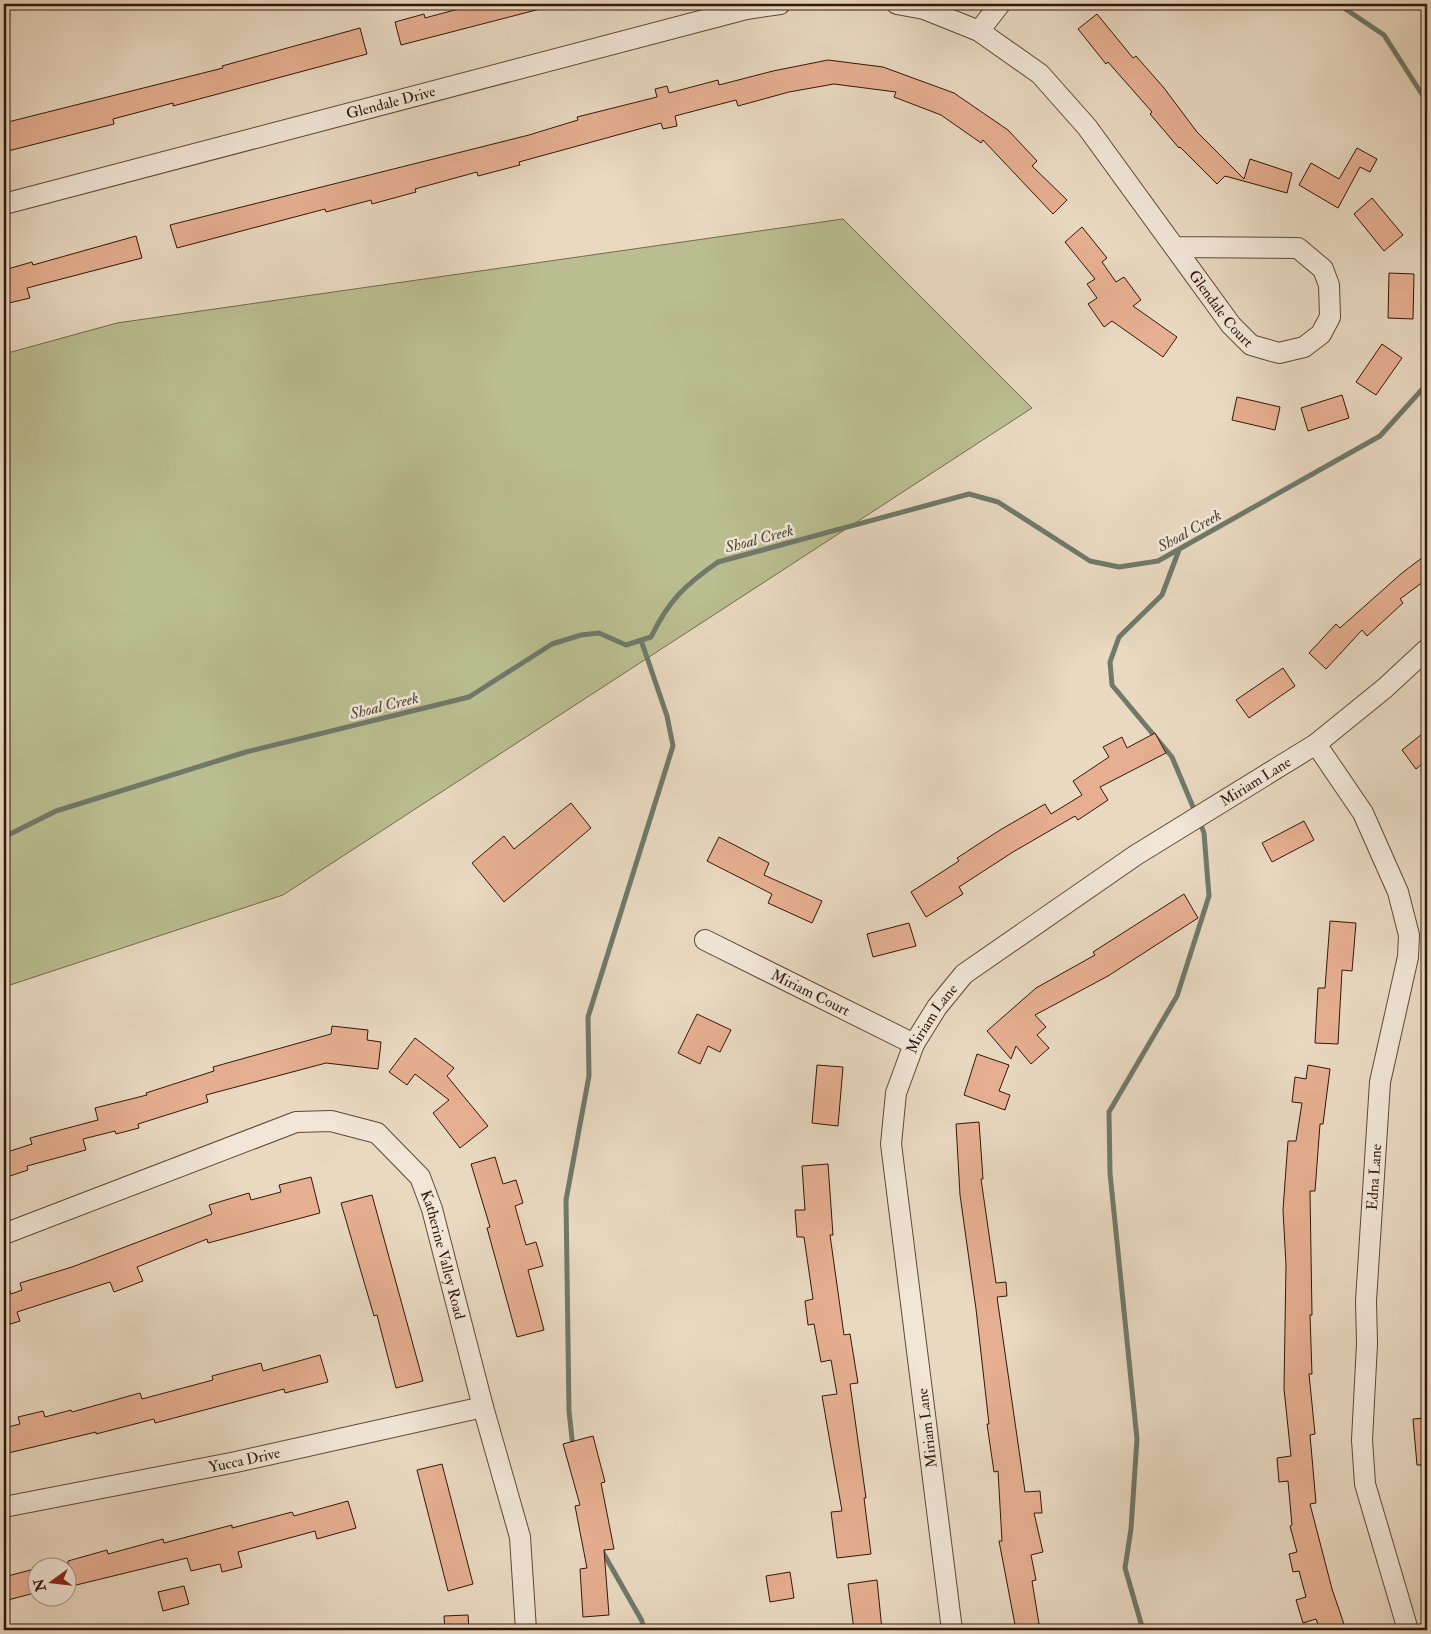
<svg xmlns="http://www.w3.org/2000/svg" width="1431" height="1634" font-family="'IM FELL Double Pica',serif">
	<style>
		.green { fill: #babe90; stroke: #766a4c }
		.lines { fill: none; stroke-linecap: round; stroke-linejoin: round }
		.stream { stroke: #70796a; stroke-width: 5 }
		.building { fill: #e6af91; stroke: #331707 }
		.minor-casing { stroke: #604836; stroke-width: 22 }
		.minor { stroke: #f1e6d7; stroke-width: 20 }
		.labels { text-anchor: middle; stroke-width: 5; stroke-linejoin: round; paint-order: stroke }
		.street-label { font-size: 15px; fill: #331707; stroke: #f1e6d7 }
		.water-label { font-size: 16px; font-style: italic; fill: #524839; stroke: #f1e6d7 }
	</style>
	<rect width="100%" height="100%" fill="#e9d9c1"/>
	<filter id="stains"><feTurbulence type="fractalNoise" baseFrequency=".004" numOctaves="4"/><feColorMatrix values="0 0 0 0 .2 0 0 0 0 .09 0 0 0 0 .02 0 0 0 .5 -.17"/></filter>
	<radialGradient id="worn" r=".72"><stop offset=".6" stop-color="#630" stop-opacity="0"/><stop offset="1" stop-color="#630" stop-opacity=".3"/></radialGradient>
	<path class="green" d="M843 219 1032 408 283 895 4 987V354L117 323Z"/>
	<g class="lines">
		<path class="stream" d="M1159 4H1200
			M1338 4 1384 35 1427 102
			M1179 550 1162 595 1119 637 1110 662 1112 685 1172 757 1196 814
			M4 837 56 811 246 752 469 697 552 644 581 635 599 633 626 645 651 637C669 600 685 585 718 562L969 494 998 502 1090 561 1119 567 1158 561 1380 436 1427 384
			M573 1448 569 1411 566 1200 589 1076 588 1017 673 746 667 716 641 640
			M601 1549 642 1621 643 1630
			M1143 1630 1125 1568 1131 1529 1137 1439 1110 1173 1109 1112 1177 996 1209 896 1204 833 1200 822"/>
	</g>
	<path class="building" d="M477 4H544V8L401 45 395 22 424 14 425 18Z
		M1097 14 1133 58 1136 56 1164 88 1197 132 1244 179 1250 159 1292 173 1287 193 1225 176 1217 184 1180 147 1179 148 1150 114 1152 112 1108 62 1106 64 1078 29Z
		M360 28 367 54 173 106V103L113 119 114 124 4 152V123L223 68 222 66Z
		M828 60 883 67 954 93 1008 130 1037 161 1032 166 1067 200 1053 214 983 140 981 143 941 115 894 97 896 92 834 84 789 92 738 106 736 100 675 116 677 126 663 129 661 123 519 162 520 165 478 176 477 172 415 189 416 192 372 204 371 200 326 212 325 209 177 248 170 225 529 135 578 120 577 117 657 97 655 89 667 86 669 93 718 80 719 85 773 71Z
		M1357 148 1377 159 1370 172 1360 167 1338 208 1299 185 1311 163 1339 179Z
		M1372 198 1403 235 1384 251 1354 214Z
		M1082 227 1107 258 1102 262 1116 282 1124 277 1141 300 1133 306 1177 337 1163 357 1112 321 1104 327 1088 304 1097 298 1087 284 1095 279 1065 242Z
		M136 236 142 258 27 288 30 298 9 303 4 285V270L32 262 33 265Z
		M1389 273 1414 274 1413 319 1388 318Z
		M1382 344 1402 358 1376 395 1356 382Z
		M1342 395 1349 418 1308 431 1301 408Z
		M1237 397 1280 407 1275 430 1232 420Z
		M1427 554V579L1400 599 1403 603 1367 636 1362 630 1326 669 1309 653 1336 624 1340 628 1402 573Z
		M1283 668 1295 686 1249 718 1236 700Z
		M1427 730V760L1416 769 1402 750Z
		M1155 733 1166 753 1100 787 1108 800 1078 820 1075 816 1013 852 959 887 963 894 926 917 911 892 959 861 957 858 1000 830 1045 804 1051 814 1082 795 1073 781 1109 757 1103 747 1122 737 1127 748Z
		M571 803 591 828 504 902 472 863 504 836 514 849Z
		M1304 821 1314 840 1272 862 1262 843Z
		M719 837 769 863 764 875 822 901 812 923 768 903 772 894 707 861Z
		M1184 894 1198 918 1108 976 1035 1015 1046 1027 1037 1035 1049 1048 1031 1064 1016 1046 1011 1059 987 1031 1036 988 1095 955 1093 952Z
		M1330 921 1356 923 1352 971 1342 970 1338 1044 1315 1043 1318 988H1325Z
		M909 923 916 946 873 957 867 934Z
		M697 1014 731 1030 720 1052 708 1046 700 1064 678 1053Z
		M332 1026 368 1030 367 1040 381 1042 378 1069 326 1063 206 1095 208 1102 138 1124 139 1128 116 1134 115 1131 83 1139 86 1150 27 1166 28 1170 4 1178V1153L32 1144 30 1138 98 1120 95 1108 147 1095 146 1093 214 1071 213 1067 331 1034Z
		M415 1038 454 1068 447 1076 488 1126 460 1148 433 1113 449 1100 415 1074 407 1085 389 1072Z
		M977 1054 1009 1065 999 1091 1010 1095 1005 1110 964 1095Z
		M817 1065 843 1067 838 1126 812 1123Z
		M1308 1065 1330 1069 1323 1124H1320L1315 1191H1310L1312 1315H1310L1312 1374H1309L1315 1434 1310 1435 1316 1503 1310 1504 1332 1589 1346 1630H1320L1316 1619 1303 1623 1296 1600 1306 1597 1299 1571 1293 1572 1289 1554 1297 1552 1290 1526 1292 1525 1288 1481 1279 1482 1277 1458 1291 1456 1284 1389 1286 1265 1283 1210 1288 1141H1296L1302 1103 1292 1102 1295 1077 1306 1079Z
		M979 1122 983 1179H981L996 1283 1006 1282 1007 1296 997 1297 1025 1492 1040 1491 1042 1513H1034L1043 1552 1031 1555 1036 1580 1032 1581 1040 1630H1016L999 1541H1002L998 1471 994 1472 987 1424H989L976 1309 960 1195 956 1124Z
		M495 1157 503 1184 516 1180 523 1203 515 1206 526 1245 536 1242 543 1266 528 1270 544 1330 517 1337 487 1228 490 1227 471 1164Z
		M828 1164 833 1235H830L844 1335 850 1334 858 1383 850 1384 866 1498H864L871 1554 837 1558 831 1512 842 1511 822 1396 837 1394 831 1360 821 1362 814 1324 808 1325 805 1301 813 1299 804 1237H797L795 1210H805L802 1166Z
		M311 1177 320 1213 208 1243 207 1239 137 1267 143 1281 114 1292 110 1282 17 1312 20 1321 4 1326V1280H6L11 1294 22 1290 20 1283 72 1267 212 1214 209 1205 249 1193 251 1200 281 1192 279 1185Z
		M372 1195 423 1381 396 1388 377 1315 374 1316 341 1203Z
		M320 1355 328 1382 285 1393 284 1389 155 1423 154 1419 96 1434V1432L4 1454V1428L20 1424 18 1417 43 1411 45 1417 71 1410 72 1412 140 1393 142 1399 213 1380 212 1376 261 1363 263 1371Z
		M1427 1418V1465H1417L1413 1419Z
		M593 1436 605 1482 601 1483 614 1549 604 1550 609 1615 583 1617 580 1569 587 1568 575 1506 580 1505 563 1444Z
		M442 1464 473 1584 448 1591 417 1470Z
		M348 1501 356 1528 317 1539 315 1531 238 1552 242 1567 222 1572 220 1564 191 1571 187 1558 68 1587V1561L107 1550 108 1554 163 1539 164 1543 232 1525V1528L292 1512 294 1516Z
		M38 1568V1592L4 1601V1577Z
		M790 1572 794 1598 770 1602 766 1576Z
		M877 1580 882 1630H854L848 1584Z
		M184 1586 189 1604 163 1611 158 1592Z
		M468 1615 469 1630H445L444 1616Z"/>
	<g class="lines">
		<g class="minor-casing">
			<g id="minor">
				<path id="s1" d="M897 4 924 9 979 31 1040 74 1087 127 1231 325 1251 345 1279 353 1304 347 1321 334 1330 317 1329 285 1323 269 1298 248 1175 247"/>
				<path d="M979 31 1000 4"/>
				<path id="s2" d="M4 204 746 9 780 4"/>
				<path d="M1316 744 1363 813 1398 892 1409 935 1408 957 1380 1082 1366 1301 1367 1344 1362 1440 1365 1484 1408 1630"/>
				<path id="s3" d="M705 940 914 1044"/>
				<path id="s4" d="M4 1234 296 1122 331 1121 377 1133 420 1177 432 1209 483 1407 520 1537 526 1630"/>
				<path id="s5" d="M4 1507 236 1462 483 1407"/>
				<path id="s6" d="M952 1630 891 1144 896 1093 914 1044 937 1007 964 974 1136 855 1316 744 1385 688 1427 649"/>
			</g>
		</g>
		<use href="#minor" class="minor"/>
	</g>
	<g class="labels">
		<g class="street-label">
			<text dy="5" stroke="none"><textPath href="#s2" startOffset="400">Glendale Drive</textPath></text>
			<text dy="5" stroke="none"><textPath href="#s1" startOffset="458">Glendale Court</textPath></text>
			<text dy="5" stroke="none"><textPath href="#s6" startOffset="1029">Miriam Lane</textPath></text>
			<text dy="5" stroke="none"><textPath href="#s3" startOffset="118">Miriam Court</textPath></text>
			<text dy="5" stroke="none"><textPath href="#s6" startOffset="624">Miriam Lane</textPath></text>
			<text transform="translate(1374 1177) rotate(-86)" y="5">Edna Lane</text>
			<text dy="5" stroke="none"><textPath href="#s4" startOffset="538">Katherine Valley Road</textPath></text>
			<text transform="translate(927 1428) rotate(-97)" y="5">Miriam Lane</text>
			<text dy="5" stroke="none"><textPath href="#s5" startOffset="245">Yucca Drive</textPath></text>
		</g>
		<g class="water-label">
			<text transform="translate(1189 530) rotate(-29)" y="6">Shoal Creek</text>
			<text transform="translate(759 538) rotate(-15)" y="6">Shoal Creek</text>
			<text transform="translate(384 705) rotate(-14)" y="6">Shoal Creek</text>
		</g>
	</g>
	<rect width="1431" height="1634" fill="none" stroke="#e9d9c1" stroke-width="20"/>
	<rect x="5" y="5" width="1421" height="1624" fill="none" stroke="#331707" stroke-width="2.5"/>
	<rect x="10" y="10" width="1411" height="1614" fill="none" stroke="#331707"/>
	<g transform="translate(52 1582) rotate(255)"><circle r="24" fill="#f1e6d7" stroke="#a59384"/>
	<path d="M0-4L9 19L0 12L-9 19Z" fill="#8f2418"/>
	<text y="-8" font-size="14" font-weight="bold" text-anchor="middle" fill="#331707">N</text>
	</g>
	<rect width="100%" height="100%" filter="url(#stains)"/>
	<rect width="100%" height="100%" fill="url(#worn)"/>
</svg>
